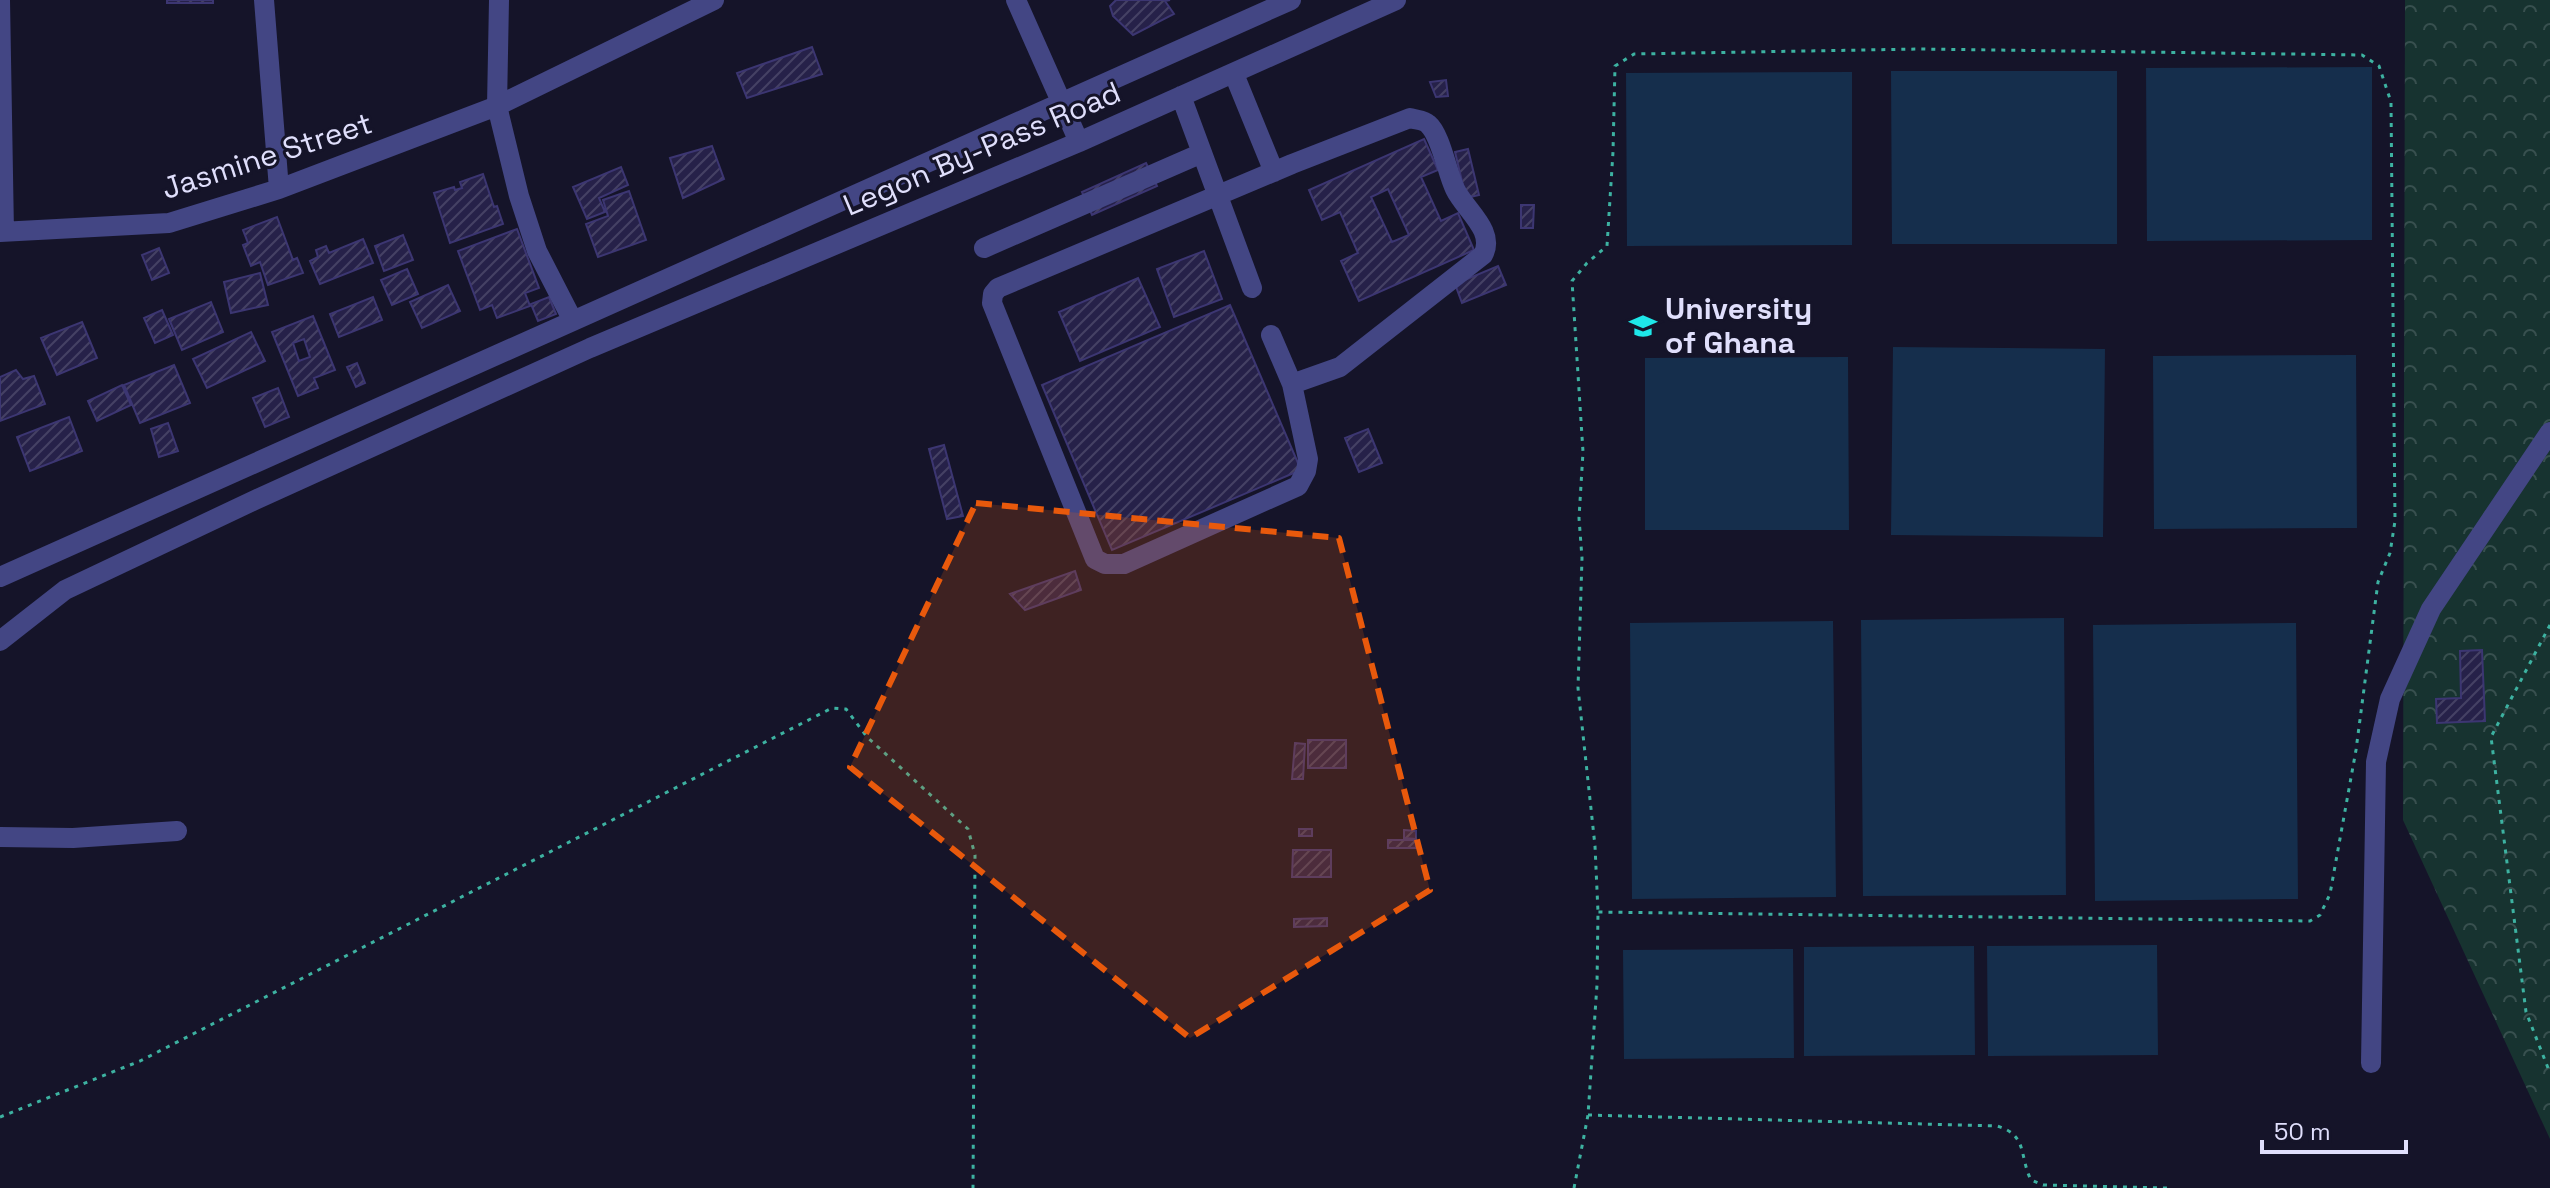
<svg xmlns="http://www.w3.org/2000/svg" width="2550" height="1188" font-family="'Space Grotesk',sans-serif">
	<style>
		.park { fill: url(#park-crowns) }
		.water { fill: #152e4c }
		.building { fill: url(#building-hatch); stroke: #3c3672; stroke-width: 2; fill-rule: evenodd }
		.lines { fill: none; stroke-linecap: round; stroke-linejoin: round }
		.path { stroke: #3db2a1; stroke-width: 3; stroke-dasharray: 4 6; stroke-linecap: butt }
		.minor { stroke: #434684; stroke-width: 20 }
		.marked { fill: #e8590c; fill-opacity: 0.2; stroke: #e8590c; stroke-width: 6; stroke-dasharray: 16 10; stroke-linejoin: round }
		.labels { text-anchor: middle; stroke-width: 6; stroke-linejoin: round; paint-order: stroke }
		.street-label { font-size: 30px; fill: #e0dffc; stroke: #151429 }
		.poi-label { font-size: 30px; font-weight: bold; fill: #e0dffc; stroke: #151429; text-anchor: start }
	</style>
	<defs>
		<pattern id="park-crowns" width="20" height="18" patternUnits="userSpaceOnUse" patternTransform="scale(2)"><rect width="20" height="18" fill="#173330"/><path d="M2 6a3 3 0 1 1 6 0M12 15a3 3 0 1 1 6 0" fill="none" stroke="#38504f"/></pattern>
		<pattern id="building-hatch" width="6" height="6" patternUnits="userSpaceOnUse" patternTransform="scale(2)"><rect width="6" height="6" fill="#262149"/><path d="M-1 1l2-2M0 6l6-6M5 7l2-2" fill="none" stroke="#454164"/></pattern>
	</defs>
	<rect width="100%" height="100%" fill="#151429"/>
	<path class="park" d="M2405 0H2550V1139L2403 820Z"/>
	<path class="water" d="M2372 67V240L2147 241 2146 68Z
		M1891 71H2117V244H1892Z
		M1852 72V245L1627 246 1626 73Z
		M1893 347 2105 349 2103 537 1891 535Z
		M2356 355 2357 528 2154 529 2153 356Z
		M1848 357 1849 530H1645V358Z
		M2064 618 2066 895 1863 896 1861 620Z
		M1833 621 1836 897 1632 899 1630 623Z
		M2296 623 2298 899 2095 901 2093 625Z
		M2157 945 2158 1055 1988 1056 1987 946Z
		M1974 946 1975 1055 1804 1056V947Z
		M1793 949 1794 1058 1624 1059 1623 950Z"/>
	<path class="building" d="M167 0H213V3H167Z
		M1116 0H1170L1165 1 1174 14 1133 35 1113 16 1110 6Z
		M812 47 822 74 747 98 737 73Z
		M1446 80 1448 96 1436 97 1430 82Z
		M1424 139 1438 170 1421 177 1441 221 1458 213 1474 250 1359 301 1341 261 1358 253 1340 212 1322 220 1309 190ZM1388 189 1409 235 1392 242 1371 197Z
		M712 146 724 179 683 198 670 158Z
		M1468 149 1479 195 1466 198 1455 152Z
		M1146 163 1157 186 1092 215 1082 192Z
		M621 167 628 185 599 198 605 212 587 219 573 187Z
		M483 174 494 207 497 206 503 224 450 243 434 193 454 187 455 190 462 188 460 182Z
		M629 191 646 240 598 257 586 224 608 216 603 200Z
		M1521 205H1534L1533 228H1521Z
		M277 217 293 260 297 258 303 273 268 285 260 262 251 266 243 245 248 243 243 230Z
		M517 229 539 288 525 293 530 306 497 318 492 305 480 310 458 251Z
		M403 235 413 260 384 271 375 246Z
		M363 239 373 263 320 284 310 261 318 257 316 250 326 246 329 253Z
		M159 248 169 273 152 280 142 255Z
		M1204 251 1222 299 1174 317 1157 269Z
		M1498 266 1506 285 1462 303 1455 284Z
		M407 269 418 294 392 305 381 280Z
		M260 273 268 305 231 313 224 282Z
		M1138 278 1160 327 1080 361 1059 312Z
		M448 285 460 311 422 328 410 302Z
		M373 297 382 320 339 337 330 314Z
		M549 297 556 314 538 321 531 304Z
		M211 302 223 332 182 350 169 319Z
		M1230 305 1301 470 1112 550 1042 385Z
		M162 310 173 335 155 343 144 318Z
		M313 316 335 370 314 378 318 388 298 396 272 332ZM304 339 310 357 299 361 293 343Z
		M82 322 97 358 57 375 41 338Z
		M251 332 265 361 207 388 193 359Z
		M357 363 365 383 356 387 347 367Z
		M174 365 190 403 140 423 124 385Z
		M16 370 23 379 34 376 45 404 0 421V377Z
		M122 385 131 405 97 421 88 401Z
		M278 388 289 417 265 427 253 398Z
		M69 417 82 451 30 471 17 437Z
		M168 423 178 451 159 457 151 429Z
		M1368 429 1382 463 1359 472 1345 438Z
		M944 445 963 516 947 519 929 449Z
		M1075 571 1081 590 1025 610 1010 594Z
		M2482 650 2485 721 2437 723 2436 699 2461 698 2460 651Z
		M1308 740H1346V768H1308Z
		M1295 743 1305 744 1303 779H1292Z
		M1299 829H1312V836H1299Z
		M1404 830 1416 831V839L1404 838Z
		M1388 840H1416V848H1388Z
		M1293 850H1331V877H1292Z
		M1327 918V926L1294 927V919Z"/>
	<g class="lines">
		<path class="path" d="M2550 625 2491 737 2526 1012 2550 1073
			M1588 1115 1997 1126C2028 1135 2019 1156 2031 1180L2043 1185 2168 1188
			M0 1117 140 1061 832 708 846 709 867 737 968 829 975 855 973 1188
			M1574 1188 1588 1115 1597 985 1598 912 1595 846 1578 688 1582 558 1579 518 1583 452 1572 281 1587 263 1607 246 1613 152 1615 66 1634 54 1921 49 2362 55 2379 66 2391 102 2395 521 2390 553 2378 582 2356 750 2330 894 2320 915 2310 921 1598 912"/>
		<path class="minor" d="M0 0 4 232
			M264 0 279 189
			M499 0 497 106 519 196 537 251 573 321
			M1016 0 1079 142
			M1234 74 1274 172
			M1181 96 1252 288
			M0 232 169 223 279 189 497 106 714 0
			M984 248 1202 153
			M1271 335 1292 384 1308 459 1306 471 1298 486 1124 564H1105L1095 559 992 303 993 294 998 288 1292 164 1410 118C1416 120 1424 120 1428 124 1441 135 1447 173 1455 189 1465 210 1496 231 1483 255L1340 367 1292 384
			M0 577 1291 0
			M0 641 65 590 255 500 590 348 1079 142 1396 0
			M0 837 73 838 177 831
			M2371 1063 2376 762 2390 699 2431 609 2550 432"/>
	</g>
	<path class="marked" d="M976 503 1339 538 1430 890 1190 1038 850 767Z"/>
	<defs>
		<g id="university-bare" transform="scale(2.16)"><path d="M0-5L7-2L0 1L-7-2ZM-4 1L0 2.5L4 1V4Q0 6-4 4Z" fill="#1ee7e9" stroke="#151429" stroke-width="2.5" paint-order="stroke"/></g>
	</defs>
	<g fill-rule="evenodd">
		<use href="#university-bare" x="1643" y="326"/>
	</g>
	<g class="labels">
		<g class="street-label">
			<text transform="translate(982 149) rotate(-23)" y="10">Legon By-Pass Road</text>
			<text transform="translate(267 156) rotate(-18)" y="10">Jasmine Street</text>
		</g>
		<g class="poi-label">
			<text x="1665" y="319">University<tspan x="1665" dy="34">of Ghana</tspan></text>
		</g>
	</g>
	<path d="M2262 1140v12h144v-12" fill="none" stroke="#e0dffc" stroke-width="4"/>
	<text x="2274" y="1140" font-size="24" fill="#e0dffc" stroke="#151429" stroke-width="6" paint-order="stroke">50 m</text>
</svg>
